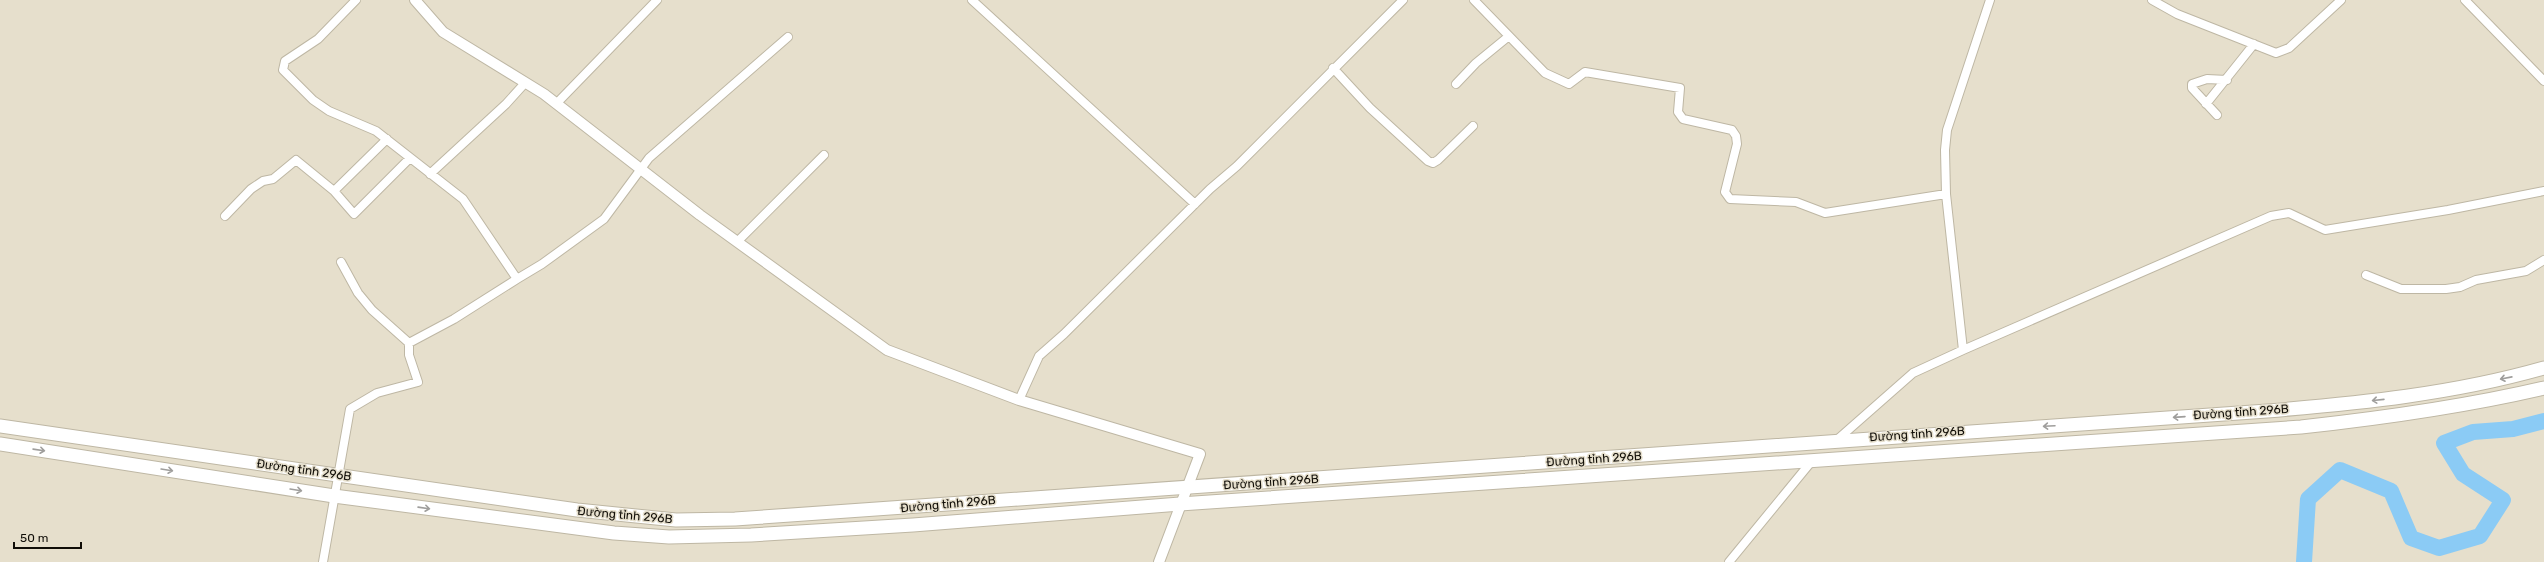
<svg xmlns="http://www.w3.org/2000/svg" width="2544" height="562" font-family="Rubik,sans-serif">
	<style>
		.lines { fill: none; stroke-linecap: round; stroke-linejoin: round }
		.river { stroke: #8bcbf5; stroke-width: 16 }
		.minor-casing { stroke: #beb7a4; stroke-width: 10 }
		.tertiary-casing { stroke: #beb7a4; stroke-width: 12 }
		.primary-casing { stroke: #beb7a4; stroke-width: 15 }
		.minor { stroke: #fff; stroke-width: 8 }
		.tertiary { stroke: #fff; stroke-width: 10 }
		.primary { stroke: #fff; stroke-width: 13 }
		.oneway { stroke: #9f9e9c }
		.labels { text-anchor: middle; stroke-width: 3; stroke-linejoin: round; paint-order: stroke }
		.street-label { font-size: 12px; fill: #100d07; stroke: #e6dfcc }
	</style>
	<rect width="100%" height="100%" fill="#e6dfcc"/>
	<g class="lines">
		<path class="river" d="M2304 562 2308 499 2340 470 2391 491 2411 538 2439 548 2480 536 2503 500 2463 474 2444 443 2473 432 2513 429 2544 421"/>
		<g class="minor-casing">
			<path id="minor" d="M356 0 318 39 285 61 283 70 313 100 329 111 376 131 463 199 517 279 542 264 604 219 649 158 788 37
				M972 0 1195 204
				M1474 0 1545 73 1569 84 1585 72 1680 88 1678 112 1683 119 1732 130 1736 136 1737 144 1725 192 1730 199 1796 202 1825 213 1946 194 1945 150 1947 130 1990 0
				M2152 0 2177 14 2276 53 2289 48 2341 0
				M2465 0 2544 81
				M1333 68 1370 108 1428 161 1433 163 1438 160 1473 126
				M1456 84 1476 63 1509 36
				M556 104 657 0
				M2206 104 2254 44
				M2217 115 2192 88V84L2207 79 2227 80
				M430 174 506 104 525 83
				M334 191 354 214 410 158
				M225 216 251 189 263 181 273 179 296 160 334 191 387 139
				M738 241 824 155
				M341 262 358 293 372 310 409 343 454 319 517 279
				M2366 275 2401 289H2446L2460 287 2476 280 2526 271 2544 260
				M1963 350 2271 216 2289 213 2325 230 2448 210 2544 191
				M1019 400 1039 356 1064 334 1210 189 1237 166 1403 0
				M1838 439 1913 373 1963 350 1946 194
				M323 562 350 409 377 393 418 382 409 355V343
				M1729 562 1811 462"/>
		</g>
		<g class="tertiary-casing">
			<path id="tertiary" d="M415 0 443 32 544 94 700 215 887 350 1019 400 1200 454 1159 562"/>
		</g>
		<g class="primary-casing">
			<path id="primary" d="M0 426 577 510 676 520 735 519 2267 411C2361 403 2453 394 2544 368
				M0 444 334 496 614 533 669 537 751 535 913 525 1180 504 2301 427C2383 418 2463 407 2544 388"/>
		</g>
		<use href="#minor" class="minor"/>
		<use href="#tertiary" class="tertiary"/>
		<use href="#primary" class="primary"/>
	</g>
	<defs><path id="oneway-shaft" d="M-6 0H5M1.5-3L5.5 0L1.5 3" fill="none" stroke-width="1.6" stroke-linecap="round" stroke-linejoin="round"/></defs>
	<g class="oneway">
		<use href="#oneway-shaft" transform="translate(2506 378) rotate(169)"/>
		<use href="#oneway-shaft" transform="translate(2378 400) rotate(174)"/>
		<use href="#oneway-shaft" transform="translate(2179 417) rotate(176)"/>
		<use href="#oneway-shaft" transform="translate(2049 426) rotate(177)"/>
		<use href="#oneway-shaft" transform="translate(39 450) rotate(8)"/>
		<use href="#oneway-shaft" transform="translate(167 470) rotate(9)"/>
		<use href="#oneway-shaft" transform="translate(296 490) rotate(9)"/>
		<use href="#oneway-shaft" transform="translate(424 508) rotate(8)"/>
	</g>
	<g class="labels">
		<g class="street-label">
			<text transform="translate(2241 412) rotate(-4)" y="4">Đường tỉnh 296B</text>
			<text transform="translate(1917 434) rotate(-4)" y="4">Đường tỉnh 296B</text>
			<text transform="translate(1594 459) rotate(-4)" y="4">Đường tỉnh 296B</text>
			<text transform="translate(304 470) rotate(8)" y="4">Đường tỉnh 296B</text>
			<text transform="translate(1271 482) rotate(-4)" y="4">Đường tỉnh 296B</text>
			<text transform="translate(948 504) rotate(-5)" y="4">Đường tỉnh 296B</text>
			<text transform="translate(625 515) rotate(5)" y="4">Đường tỉnh 296B</text>
		</g>
	</g>
	<path d="M14 542v6h67v-6" fill="none" stroke="#100d07" stroke-width="2"/>
	<text x="20" y="542" font-size="12" fill="#100d07" stroke="#e6dfcc" stroke-width="3" paint-order="stroke">50 m</text>
</svg>
